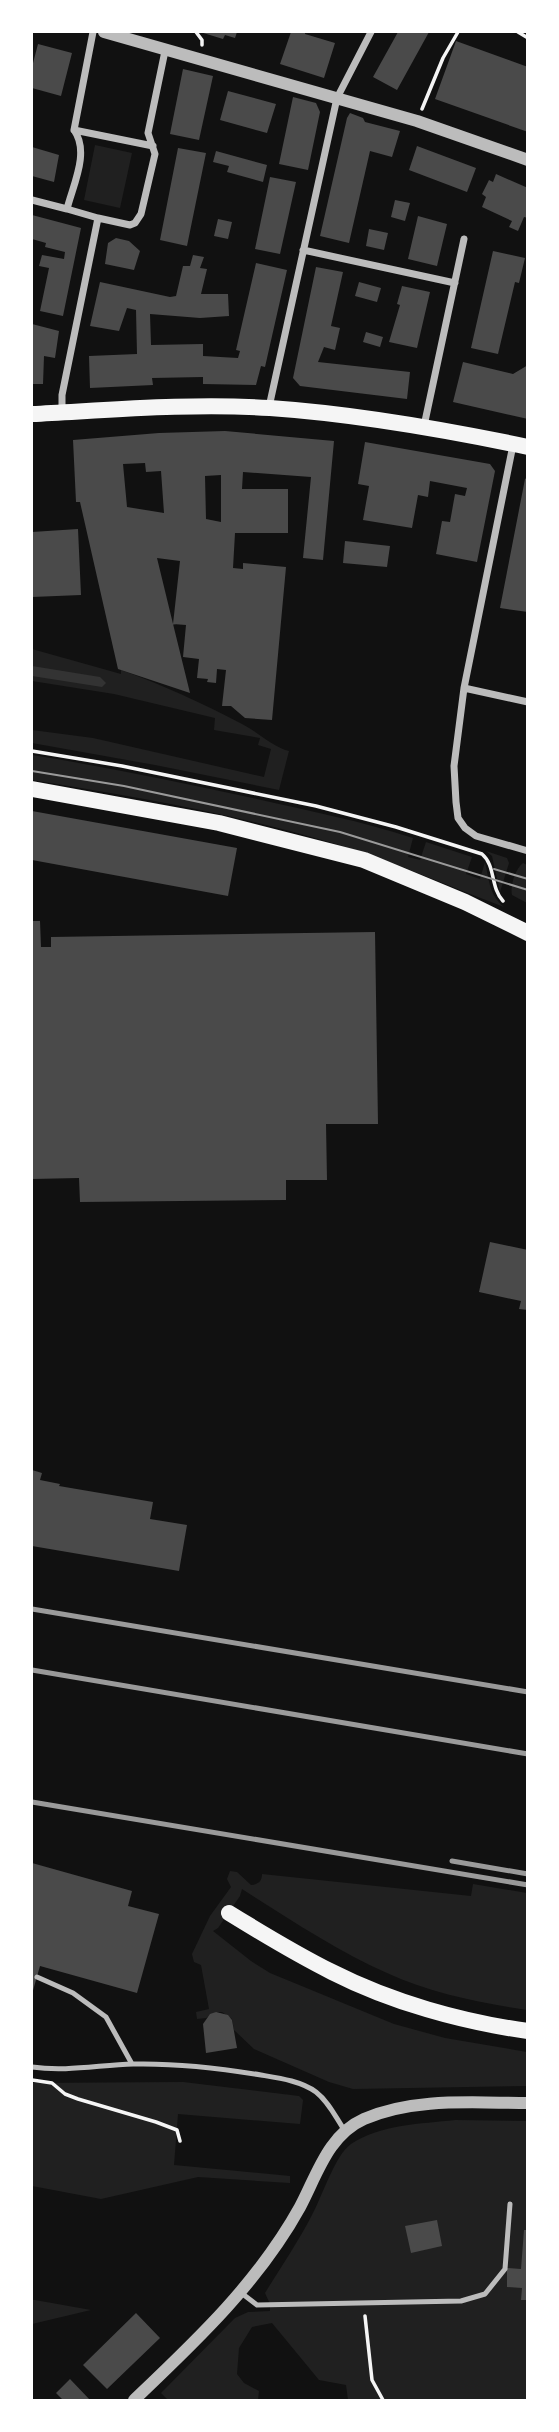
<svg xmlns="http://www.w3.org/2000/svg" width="559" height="2432" font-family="'Fira Sans',sans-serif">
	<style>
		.green { fill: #202020 }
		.water { fill: #333 }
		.building { fill: #4a4a4a; fill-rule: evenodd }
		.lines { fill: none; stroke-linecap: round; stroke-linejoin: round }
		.path { stroke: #f5f5f5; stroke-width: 3.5 }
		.service { stroke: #bcbcbc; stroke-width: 5 }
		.minor { stroke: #bcbcbc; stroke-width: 7 }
		.tertiary { stroke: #bcbcbc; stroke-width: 12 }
		.primary { stroke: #f5f5f5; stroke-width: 16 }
		.trunk { stroke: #f5f5f5; stroke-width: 16 }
		.tram { stroke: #9a9a9a; stroke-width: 2 }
		.rail { stroke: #9a9a9a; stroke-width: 5 }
	</style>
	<rect width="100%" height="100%" fill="#111"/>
	<path class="green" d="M95 145 132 153 120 208 84 200Z
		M32 649 121 674V670C163 685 202 703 242 724 258 732 273 747 289 751L279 790 155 765 32 743V730L93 738 264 777 271 749 258 745 260 738 214 730 215 718 114 694 32 681Z
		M32 755C107 767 182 783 257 799 310 811 361 821 413 838L408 857 420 860 426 842 472 857 466 874 480 879 485 862C489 879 489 895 504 907 445 885 389 859 329 842 232 813 131 796 32 780Z
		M486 851 507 858 509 863 500 892 492 856Z
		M523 863 527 865V903L512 895C510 886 515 869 523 863Z
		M230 1871 237 1872 251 1885C259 1884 262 1881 262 1874L471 1896 473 1884 527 1893V2010C481 2003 430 1993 387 1973 336 1950 289 1919 242 1889L240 1896 218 1928 213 1931 251 1961 270 1973 394 2024 445 2038 527 2052V2086L353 2089 329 2082 254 2049 234 2030 232 2019 222 2012H216L206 2018 197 2019 196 2012 209 2009 201 1965 194 1962 192 1954 210 1916 231 1887 227 1879Z
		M183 2082 299 2096 303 2100 300 2124 178 2114 174 2165 290 2176V2183L198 2177 101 2199 32 2186V2083Z
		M455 2120 527 2121V2400H348L346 2385 319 2380 272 2323 252 2327 239 2348 237 2374 244 2383 259 2391 258 2400H168L161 2393 235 2318 248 2312 270 2311V2304L265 2293C281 2267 298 2242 312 2215 322 2197 335 2155 351 2144 381 2124 421 2124 455 2120Z
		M32 2300H35L91 2310 32 2324Z"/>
	<path class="water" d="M32 666 100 677 106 683 102 687 32 676Z"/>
	<path class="building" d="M200 32H237L235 38 225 35 223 39Z
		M291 32H305V34L335 43 324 78 280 64Z
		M398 32H429L397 90 373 77Z
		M456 41 528 67V132L435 99Z
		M38 44 72 53 61 96 32 88V67Z
		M183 69 213 76 199 140 170 134Z
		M228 91 276 104 267 133 220 120Z
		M293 97 316 103 320 112 308 170 279 164Z
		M350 113 363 118 365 122 400 131 392 157 370 151 349 243 320 236 347 118Z
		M417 146 476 168 467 192 409 170Z
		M32 147 59 155 54 182 32 176Z
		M178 148 206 153 187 246 160 240Z
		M216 151 267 165 263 182 227 172 229 166 213 162Z
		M496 174 528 188V218L524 217 518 231 509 227 512 221 482 207 486 197 482 194 489 180 493 182Z
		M270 177 296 182 280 254 255 249Z
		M395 200 410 203 405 221 391 217Z
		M32 215 81 228 63 316 40 311 49 268 39 266 42 255 64 259 65 252 45 247 46 243 32 239Z
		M418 216 447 224 437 266 408 259Z
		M218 219 232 222 228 239 214 236Z
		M369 229 388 233 384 250 366 246Z
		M116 238 129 241 140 251 134 270 105 264 108 243Z
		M493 251 525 258 519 283 515 282 498 354 471 348Z
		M193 255 204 257 200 268 207 269 201 294H228L229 316 200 318 150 314 151 345 203 344V356L238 358 240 351 236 350 256 263 287 270 265 367 261 366 256 385 203 384V377L152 378 153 385 90 388 89 356 137 354 136 310 127 308 119 331 90 326 100 282 170 297 176 296 183 266H190Z
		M316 267 343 272 331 326 340 328 335 350 324 347 318 362 410 372 407 399 300 386 293 378Z
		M359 282 381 288 377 302 355 296Z
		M402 286 430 292 417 348 389 342 400 305 397 304Z
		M32 324 59 331 55 358 44 356 43 384H32Z
		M366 332 383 337 380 347 363 342Z
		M463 362 513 374 528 365V419L453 402Z
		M225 431 334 441 323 560 303 558 311 477 243 472 242 489H288V533H235L233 568 243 569V563L286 567 272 720 245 718 231 706H222L226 670 217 669 216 683 207 682 208 679 197 678 199 659 183 657 186 625 173 624 180 561 157 558 174 628 190 693 118 669 80 502H76L73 440 159 433ZM145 463 146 472 161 471 164 513 127 507 123 464ZM221 475V522L206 519 205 476Z
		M365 442 490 464 495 471 477 562 436 554 442 521 450 522 455 494 465 496 467 488 430 481 428 497 418 495 412 528 363 520 369 486 358 484Z
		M528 477V612L500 608 525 479Z
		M78 529 81 595 32 597V532Z
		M345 541 390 546 387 567 343 563Z
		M32 811 237 848 228 896 32 860Z
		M32 921H40L41 947H51V937L375 932 378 1124H326L327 1180H286V1200L80 1202 79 1178 32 1179Z
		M490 1242 528 1250V1310L519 1309 521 1301 479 1292Z
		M32 1470 42 1473 40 1480 60 1484 59 1486 153 1502 150 1519 187 1525 179 1571 32 1546Z
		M32 1863 132 1891 128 1906 159 1914 137 1993 40 1966 32 1994Z
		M216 2012 228 2015 232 2020 237 2048 206 2053 203 2024 210 2014Z
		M437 2220 442 2246 411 2253 405 2226Z
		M524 2230H528V2300H521L522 2288 507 2287V2268L521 2269Z
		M136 2313 160 2338 107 2389 83 2365Z
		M70 2379 90 2400H63L56 2393Z"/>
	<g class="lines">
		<path class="path" d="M196 32 202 40V45
			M518 32 528 38
			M422 109 443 58 458 32
			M32 751 122 766 316 806 396 827 482 854C496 866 490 887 503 901
			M32 2080 52 2083 65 2094 78 2099 156 2122 177 2130 180 2141
			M365 2316 372 2380 383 2400"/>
		<path class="service" d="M37 1977 73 1993 106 2017 132 2064
			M32 2067C66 2072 99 2065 133 2064 175 2063 219 2068 261 2075 279 2078 301 2081 316 2092 329 2102 336 2118 345 2131
			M240 2292 257 2305 461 2301 485 2294 505 2269 510 2204"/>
		<path class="minor" d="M74 130 153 146
			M32 200 67 209
			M98 218 130 225 135 223 141 214 155 154 148 133 165 51
			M303 250 455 283
			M269 407 337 98 371 32
			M62 412V395L98 218 67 209C73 185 90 152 74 130L93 32
			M424 426 464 239
			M513 445 464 688 454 766 456 802 458 818 465 828 476 836 528 851
			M464 688 528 702"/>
		<path class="tertiary" d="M104 32 417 121 528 160
			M134 2400C195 2342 258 2283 300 2207 317 2175 328 2135 364 2119 414 2097 474 2103 528 2103"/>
		<path class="primary" d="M32 414C111 410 191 403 270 408 357 414 442 429 528 447
			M32 789 219 823 364 860 465 902 528 933"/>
		<path class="trunk" d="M229 1913C263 1934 296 1954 332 1972 391 2002 462 2022 528 2031"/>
		<path class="tram" d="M32 771 124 786 340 832 528 890
			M494 869 528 879"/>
		<path class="rail" d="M32 1609 528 1692
			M32 1670 528 1754
			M32 1802 528 1885
			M452 1861 528 1874"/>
	</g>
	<rect width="559" height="2432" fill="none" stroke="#ffffff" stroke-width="66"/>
</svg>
